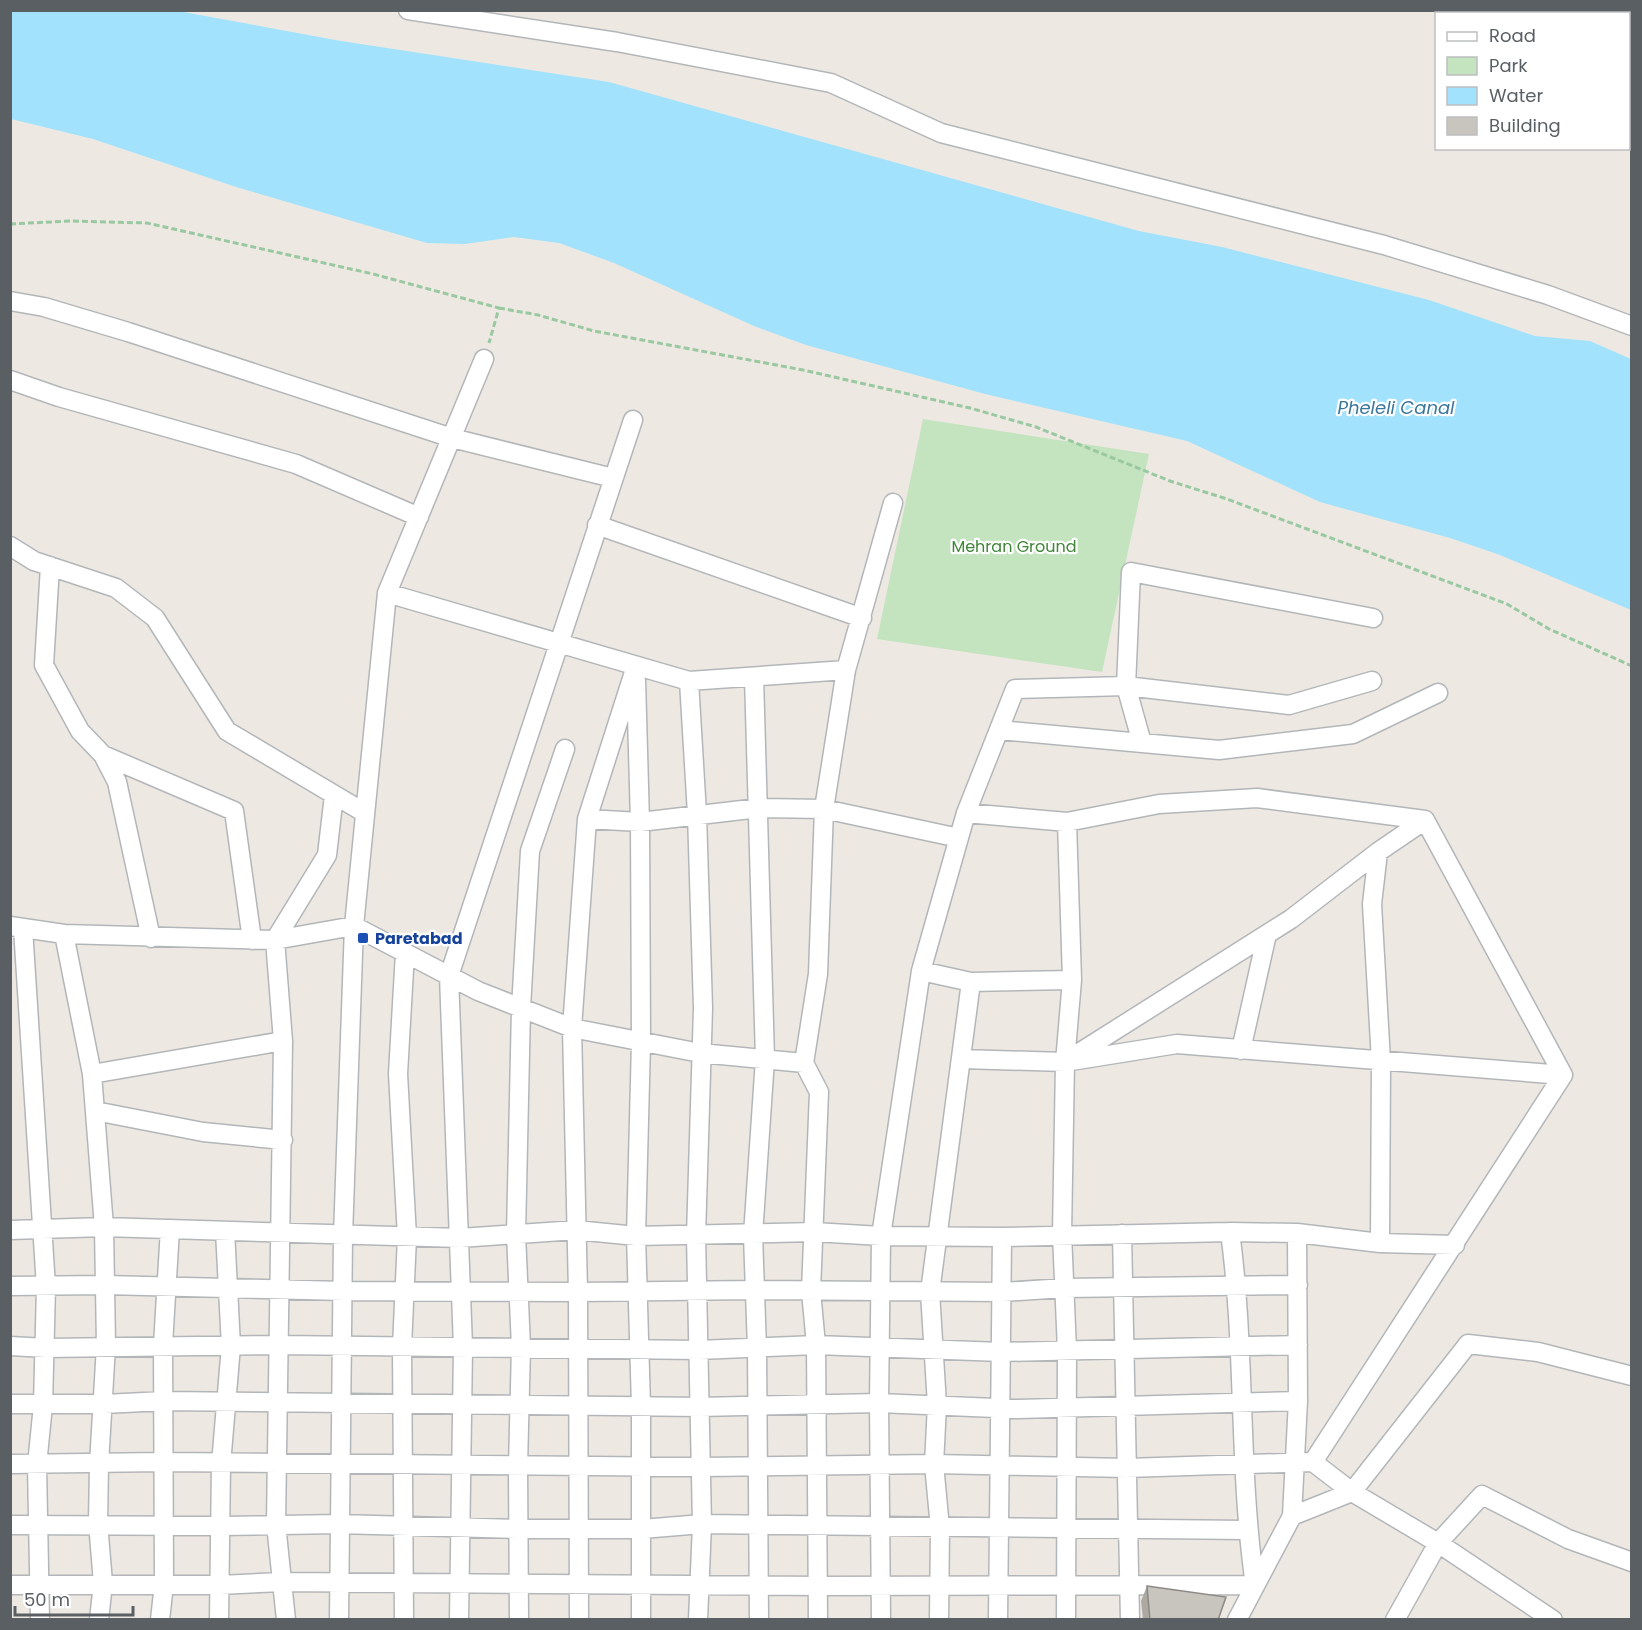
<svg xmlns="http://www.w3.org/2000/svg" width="1642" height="1630" font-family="Poppins,sans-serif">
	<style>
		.green { fill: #c4e4bf }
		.water { fill: #a2e2fd }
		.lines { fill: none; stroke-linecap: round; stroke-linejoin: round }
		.minor-casing { stroke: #b3b6b9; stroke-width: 21 }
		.path { stroke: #99c8a1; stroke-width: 3; stroke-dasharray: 6 3; stroke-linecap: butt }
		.minor { stroke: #fff; stroke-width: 18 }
		.wall { fill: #aca9a3 }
		.building { fill: #c8c4be; stroke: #8c8985; stroke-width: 1.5 }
		.transit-dot { fill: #1a4fb4; stroke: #fff; stroke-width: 2 }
		.labels { text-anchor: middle; stroke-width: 4.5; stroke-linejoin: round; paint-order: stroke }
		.park-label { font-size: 16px; fill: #3e8537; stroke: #fff }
		.transit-label { font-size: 16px; font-weight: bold; fill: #164399; stroke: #fff; text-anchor: start }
		.water-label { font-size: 18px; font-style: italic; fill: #3b779d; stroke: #fff }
	</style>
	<rect width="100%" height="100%" fill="#ede9e2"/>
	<path class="green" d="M923 419 1149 454 1102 672 877 639Z"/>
	<path class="water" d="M11 10 178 11 341 41 609 82 1139 231 1222 247 1429 300 1535 336 1590 341 1631 359V610L1500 555 1450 538 1320 502 1187 441 985 394 806 345 754 326 614 263 559 243 514 237 465 244 427 243 236 187 93 139 11 119Z"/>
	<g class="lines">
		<g class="minor-casing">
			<path id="minor" d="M408 10 617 42 831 83 941 133 1384 245 1548 295 1632 326
				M10 301 44 307 128 332 452 438 613 478
				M10 380 59 397 296 464 419 517
				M597 525 862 618
				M10 546 34 561 116 588 155 618 227 731 365 813
				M50 566 44 665 80 731 103 755 117 782 151 938
				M387 593 484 359
				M754 677 765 1059 753 1235 757 1349 759 1620
				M636 680 640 822 641 1042 636 1236 641 1406V1620
				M689 681 697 814 703 1008 696 1236 702 1524 698 1620
				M1372 681 1289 705 1126 686 1131 572 1373 618
				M999 730 1219 750 1353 734 1438 693
				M103 755 234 811 252 940
				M966 813 1067 822 1159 804 1257 798 1425 820
				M587 819 640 822 759 808 824 809 959 838
				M10 926 64 934 275 940 354 926 478 991 572 1028 700 1053 804 1063
				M23 928 46 1287 43 1405 37 1465 40 1620
				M64 934 92 1074 104 1227 106 1346 99 1464 98 1523 103 1583 99 1620
				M921 971 971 982 930 1292 937 1405 934 1464 940 1528 939 1620
				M971 982 1072 980
				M1241 1050 1267 934
				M1071 1058 1291 919 1378 852
				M962 1059 1065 1062 1177 1044 1563 1075
				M92 1074 283 1041
				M95 1111 203 1132 283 1140
				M10 1230 104 1227 460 1238 576 1230 636 1236 814 1232 881 1236 1002 1237 1230 1232 1297 1233 1380 1243 1455 1245
				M1297 1233 1298 1401
				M1122 1234 1130 1620
				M1380 1243 1381 1061 1372 904 1378 852 1425 820
				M10 1286 105 1285 344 1291 578 1292 754 1290 1003 1292 1064 1288 1298 1285
				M10 1346 46 1348 280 1345 699 1350 816 1345 1001 1352 1298 1345
				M10 1404H104L164 1401 700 1407 879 1403 1019 1409 1298 1401 1292 1516 1237 1620
				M1313 1462 1563 1075 1425 820
				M10 1464 162 1462 702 1467 934 1464 1127 1468 1313 1462 1352 1492 1438 1543 1553 1620
				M1292 1516 1352 1492 1468 1344 1538 1352 1632 1376
				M10 1525 221 1526 338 1524 518 1529H642L702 1524 1247 1530
				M10 1585H220L282 1582 818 1586 1255 1585C1238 1468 1246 1349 1230 1232
				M160 1620 164 1584 163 1345 170 1229
				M219 1620 221 1464 231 1346 225 1231
				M286 1620 276 1524 283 1041 275 940 327 855 334 795
				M339 1620 343 1236 354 926 387 593 689 681 846 670
				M404 1620 402 1347 407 1237 398 1074 405 952
				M459 1620 463 1347 449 976 633 420
				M519 1620 518 1466 521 1347 516 1234 521 1008 530 851 565 749
				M579 1620 578 1292 572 1028 587 819 636 666
				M818 1620 816 1345 811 1291 819 1092 804 1063 818 974 824 809 846 670 893 503
				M881 1620 879 1403 881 1236 921 971 966 813 1015 689 1126 686 1142 743
				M998 1620 1002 1237
				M1066 1620 1067 1350 1062 1234 1065 1062 1072 980 1067 822
				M1395 1620 1438 1543 1482 1495 1568 1539 1632 1562"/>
		</g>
		<path class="path" d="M10 224 70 221 147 223 373 274 499 308 489 343
			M499 308 538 315 594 331 803 370 970 408 1036 427 1170 481 1227 499 1507 604 1549 629 1632 666"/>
		<use href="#minor" class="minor"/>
	</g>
	<path class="wall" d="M1147 1586 1218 1620H1143L1141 1601Z"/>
	<path class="building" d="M1147 1586 1226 1597 1218 1620H1150Z"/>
	<rect class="transit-dot" x="357" y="932" width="12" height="12" rx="3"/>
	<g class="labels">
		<g class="park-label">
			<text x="1014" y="552">Mehran Ground</text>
		</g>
		<g class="transit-label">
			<text x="375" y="944">Paretabad</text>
		</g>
		<g class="water-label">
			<text x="1396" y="414">Pheleli Canal</text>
		</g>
	</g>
	<rect width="1642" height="1630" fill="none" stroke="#5a5f63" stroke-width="24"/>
	<rect x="1435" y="12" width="195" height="138" fill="#ffffff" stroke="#bdbfc1" stroke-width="1.5"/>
	<rect x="1447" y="32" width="30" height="9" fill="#ffffff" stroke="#bdbfc1" stroke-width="1.5"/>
	<text x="1489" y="42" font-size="18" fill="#5a5f63">Road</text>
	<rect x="1447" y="57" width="30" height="18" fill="#c4e4bf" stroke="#bdbfc1" stroke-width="1.5"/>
	<text x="1489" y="72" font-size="18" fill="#5a5f63">Park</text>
	<rect x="1447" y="87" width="30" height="18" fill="#a2e2fd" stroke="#bdbfc1" stroke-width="1.5"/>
	<text x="1489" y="102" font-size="18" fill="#5a5f63">Water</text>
	<rect x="1447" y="117" width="30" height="18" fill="#c8c4be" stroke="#bdbfc1" stroke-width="1.5"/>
	<text x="1489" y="132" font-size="18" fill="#5a5f63">Building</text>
	<path d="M15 1606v9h118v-9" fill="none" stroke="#5a5f63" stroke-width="3"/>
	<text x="24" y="1606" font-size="18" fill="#5a5f63" stroke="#ffffff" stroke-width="4.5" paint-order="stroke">50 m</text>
</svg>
